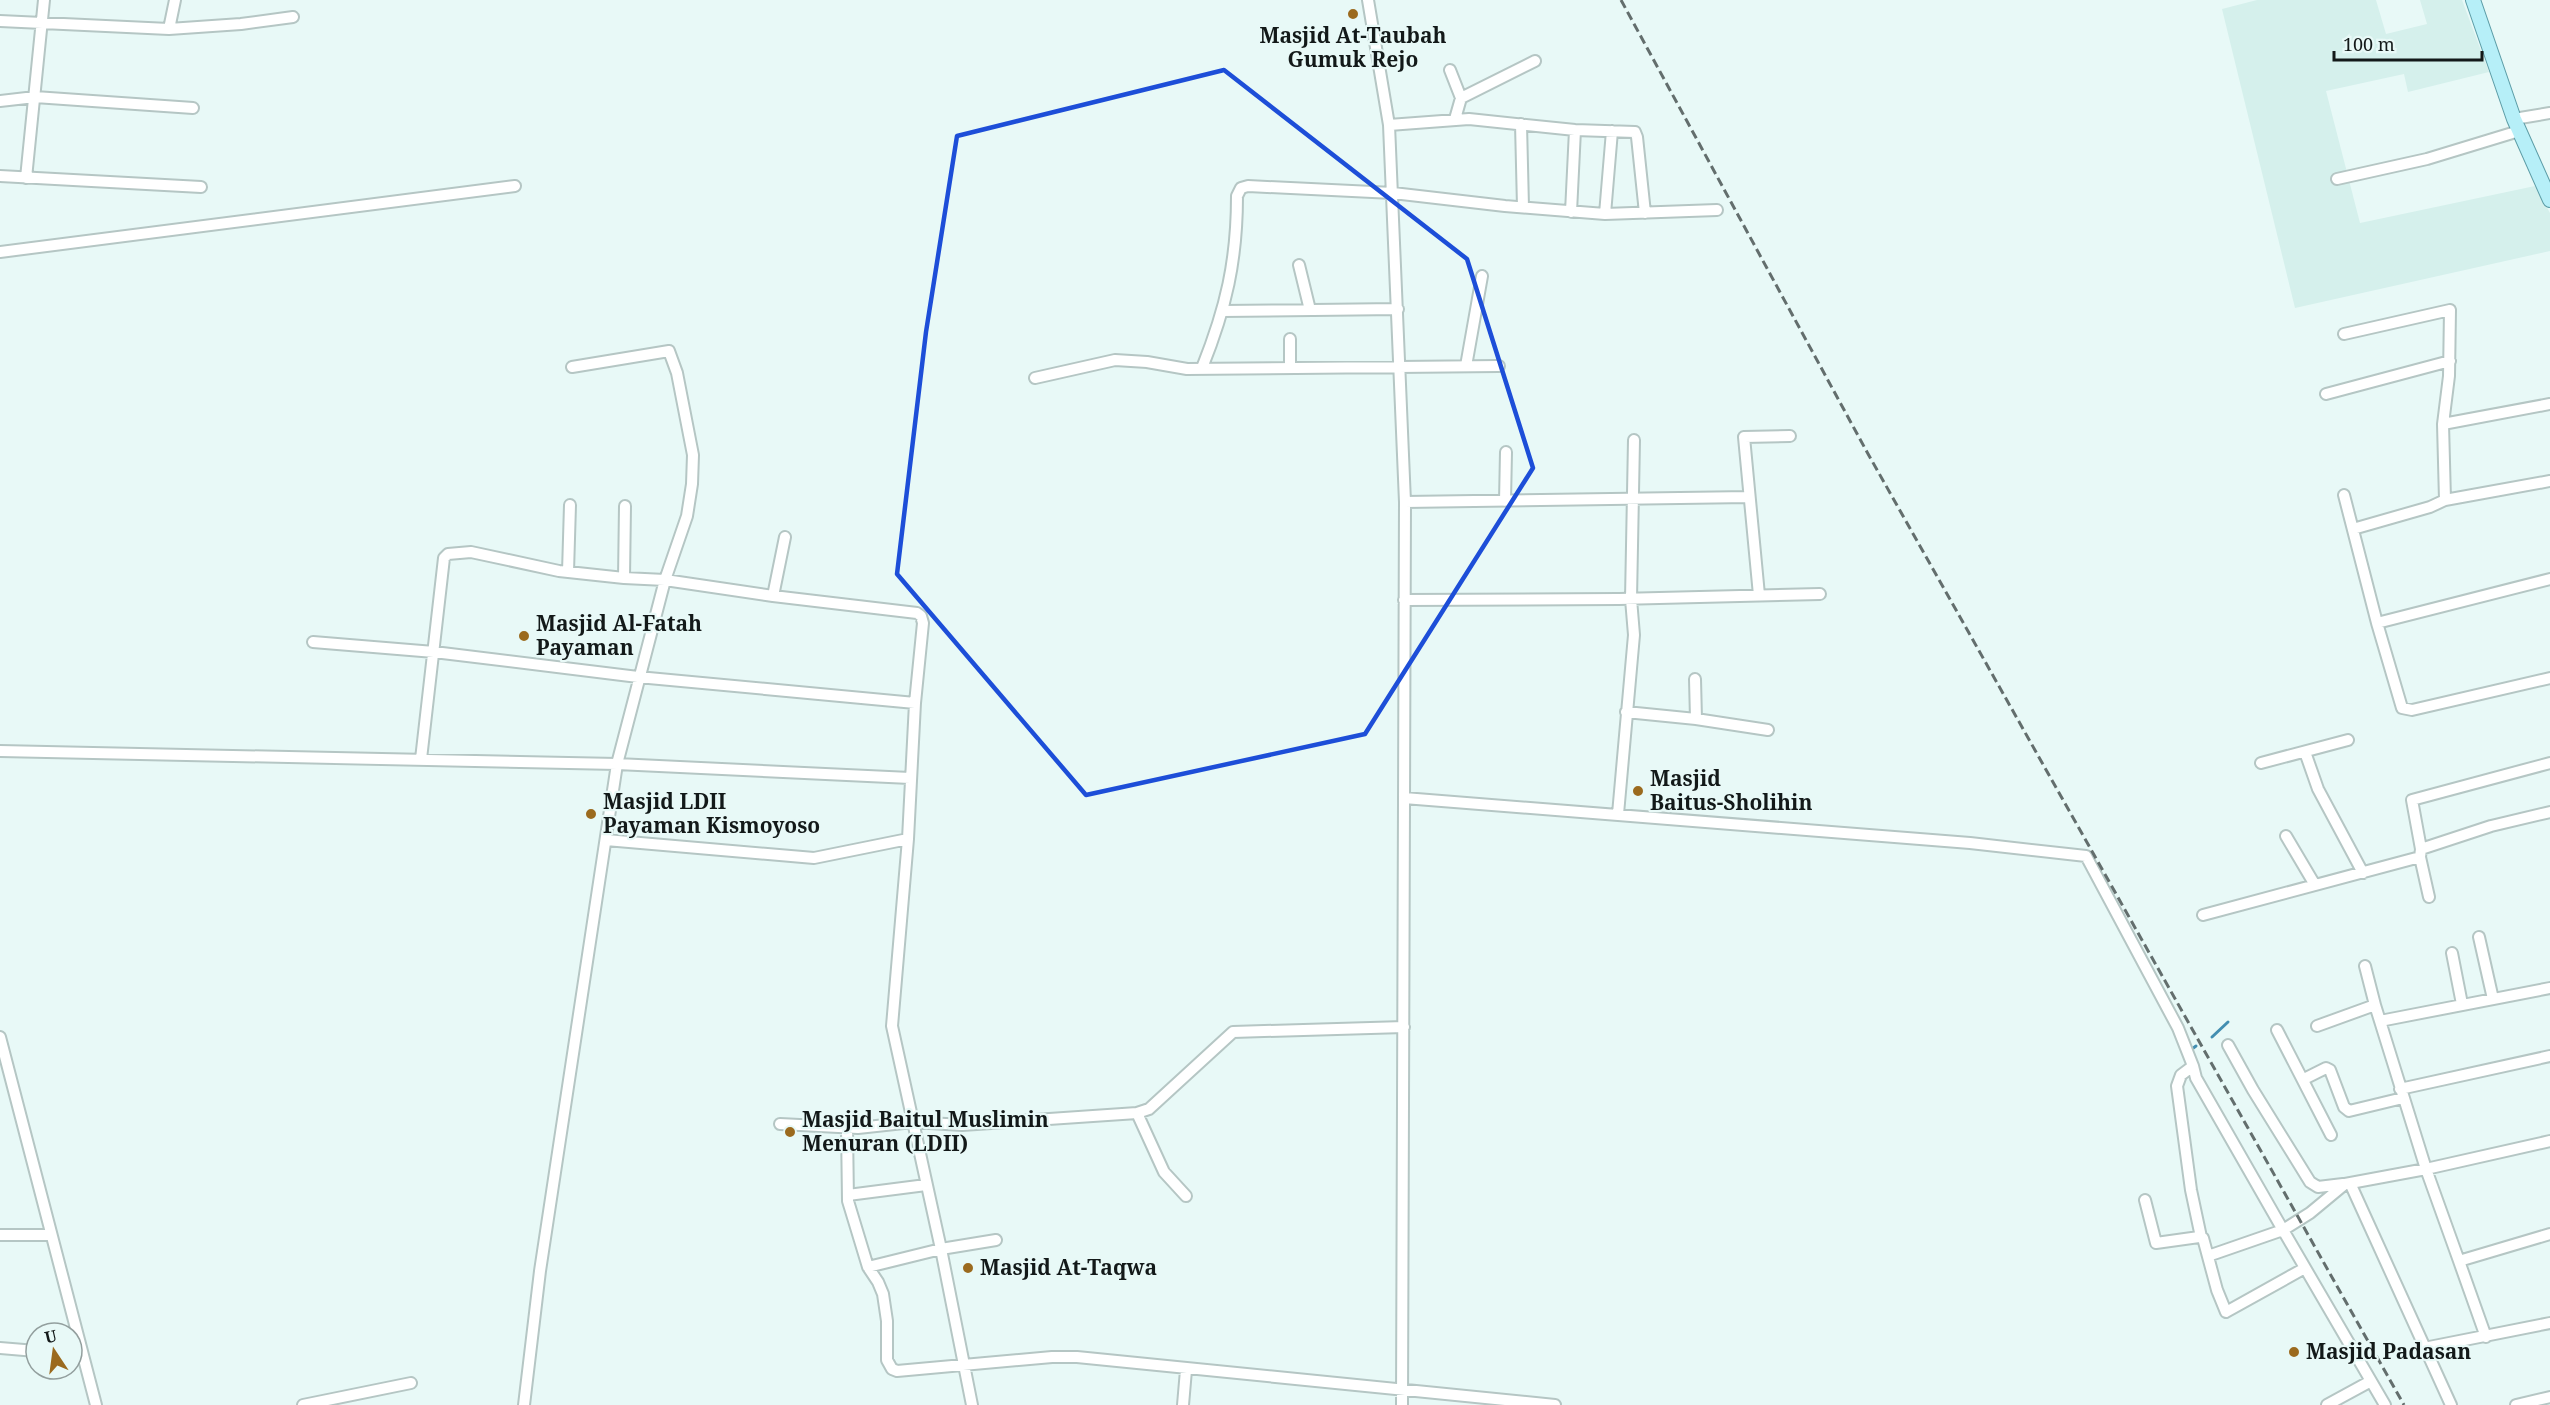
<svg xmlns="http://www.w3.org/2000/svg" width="2550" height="1405" font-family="'Noto Serif',serif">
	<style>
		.built { fill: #d5f0ec }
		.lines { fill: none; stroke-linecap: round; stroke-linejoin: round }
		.stream { stroke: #428eb1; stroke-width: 3 }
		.minor-casing { stroke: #b5c6c4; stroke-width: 14 }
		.major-casing { stroke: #5d9da7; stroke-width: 16 }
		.minor { stroke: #fff; stroke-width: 10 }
		.major { stroke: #b6eff8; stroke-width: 14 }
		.rail { stroke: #636e6d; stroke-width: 3; stroke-dasharray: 9 4.5; stroke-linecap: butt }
		.marked { fill: none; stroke: #1d4ed8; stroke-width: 4.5; stroke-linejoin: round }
		.poi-dot { fill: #9b6a1e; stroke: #e8f9f7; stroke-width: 2 }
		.labels { text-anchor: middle; stroke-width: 4.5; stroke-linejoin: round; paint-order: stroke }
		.poi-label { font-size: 21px; font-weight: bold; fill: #131919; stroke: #e8f9f7; text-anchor: start }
	</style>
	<rect width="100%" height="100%" fill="#e8f9f7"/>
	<path class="built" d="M2257 0H2376L2386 34 2427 24 2420 0H2462L2489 72 2408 92 2404 74 2326 91 2360 223 2535 186 2550 213V251L2295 308 2222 9Z"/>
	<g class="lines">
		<path class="stream" d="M2212 1037 2228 1022
			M2192 1049 2196 1046"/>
		<g class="minor-casing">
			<path id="minor" d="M1368 0 1389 125 1405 502 1402 1405
				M0 21 169 29 241 24 293 17
				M169 29 175 0
				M1450 70 1461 98
				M0 101 35 97 193 108
				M1455 119 1461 98 1535 61
				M2514 119 2550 113
				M1521 124 1523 207
				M1389 125 1469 119 1575 130 1635 132 1637 137 1645 213
				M0 176 201 187
				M26 178 44 0
				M2337 179 2427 159 2519 131
				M1571 212 1575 130
				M1605 214 1612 131
				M0 252 515 186
				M1299 265 1310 310
				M1222 311 1398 309
				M2344 334 2450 310 2449 376 2443 424 2445 500
				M1290 339V368
				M1466 366 1482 276
				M1202 368C1226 308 1237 261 1237 196L1241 188 1248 186 1393 193 1505 206 1605 214 1717 210
				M1035 378 1115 360 1147 362 1187 369 1499 366
				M2326 394 2450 361
				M2443 424 2550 404
				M2344 495 2377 623 2402 708 2412 710 2550 678
				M1505 501 1506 452
				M1405 502 1749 497
				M2353 529 2430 507 2445 500 2550 481
				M568 572 570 505
				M624 578 625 506
				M1759 595 1744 437 1790 436
				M773 596 785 537
				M1404 600 1619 599 1820 594
				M2377 623 2550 579
				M313 642 434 652 638 677 915 703
				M1695 679 1696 719
				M1626 712 1696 719 1768 730
				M0 751 617 764 910 778
				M2305 752 2318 789 2363 873
				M421 759 444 558 448 554 471 552 559 571 624 578 665 580 773 596 917 613 921 616 923 623 915 703 908 839 892 1026 941 1249 972 1405
				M2261 763 2348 740
				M1404 798 1970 843 2086 856 2178 1028 2193 1066 2196 1078 2283 1230 2208 1256
				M1618 814 1634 635 1631 599 1634 440
				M2286 836 2315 885
				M606 840 814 858 908 839
				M2421 849 2491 826 2550 812
				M2420 857 2429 897
				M2203 915 2420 857 2421 849 2412 800 2550 763
				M2479 937 2493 999
				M2452 953 2462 1004
				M2365 966 2375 1005
				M2317 1026 2375 1005 2380 1021
				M2277 1030 2331 1135
				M0 1037 96 1405
				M2228 1045 2253 1090 2310 1182 2318 1187 2343 1184
				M2193 1066 2181 1075 2177 1086 2191 1190 2201 1237
				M2304 1079 2326 1068 2330 1070 2344 1107 2349 1111 2403 1098
				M2400 1089 2550 1056
				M1137 1113 1149 1109 1233 1032 1404 1027
				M780 1124 858 1128 913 1122 962 1125 1137 1113 1164 1172 1186 1196
				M847 1128 848 1201 868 1267 878 1282 883 1294 887 1321V1360L892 1369 897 1371 1052 1357H1077L1555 1405
				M2550 1141 2426 1169 2459 1261 2550 1234
				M2350 1183 2451 1405
				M848 1195 926 1185
				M2145 1200 2156 1243 2199 1237 2203 1238 2217 1290 2226 1312 2305 1268
				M0 1235H51
				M2459 1261 2486 1337
				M868 1267 941 1249 996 1240
				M0 1348 36 1351
				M2424 1348 2550 1323
				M303 1405 411 1383
				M524 1405 540 1271 617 764 665 580 687 516 692 484 693 455 677 373 669 351 572 367
				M1183 1405 1186 1370
				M2327 1405 2371 1381
				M2385 1405 2283 1230 2310 1213 2345 1184 2426 1169 2380 1021 2550 988
				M2516 1405 2550 1397"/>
		</g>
		<g class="major-casing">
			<path id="major" d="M2473 0 2514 119 2550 200"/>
		</g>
		<use href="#minor" class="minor"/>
		<use href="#major" class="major"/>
		<path class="rail" d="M1621 0 1867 452 2404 1405"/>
	</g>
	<path class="marked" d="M1224 70 1467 259 1533 468 1365 734 1086 795 897 574 926 332 957 136Z"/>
	<g class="poi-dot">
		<circle cx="1353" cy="14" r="6"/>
		<circle cx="524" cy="636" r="6"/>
		<circle cx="1638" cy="791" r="6"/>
		<circle cx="591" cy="814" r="6"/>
		<circle cx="790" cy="1132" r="6"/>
		<circle cx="968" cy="1268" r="6"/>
		<circle cx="2294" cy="1352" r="6"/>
	</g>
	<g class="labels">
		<g class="poi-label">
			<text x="1353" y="43" text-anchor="middle">Masjid At-Taubah<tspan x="1353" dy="24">Gumuk Rejo</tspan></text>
			<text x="536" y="631">Masjid Al-Fatah<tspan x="536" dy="24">Payaman</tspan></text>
			<text x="1650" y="786">Masjid<tspan x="1650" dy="24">Baitus-Sholihin</tspan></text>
			<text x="603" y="809">Masjid LDII<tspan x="603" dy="24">Payaman Kismoyoso</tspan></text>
			<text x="802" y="1127">Masjid Baitul Muslimin<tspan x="802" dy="24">Menuran (LDII)</tspan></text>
			<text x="980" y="1275">Masjid At-Taqwa</text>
			<text x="2306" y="1359">Masjid Padasan</text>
		</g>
	</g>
	<g transform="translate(54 1351) rotate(347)"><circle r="28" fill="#e8f9f7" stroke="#939f9e" stroke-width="1.5"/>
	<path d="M0-4.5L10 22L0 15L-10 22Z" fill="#9b6a1e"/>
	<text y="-9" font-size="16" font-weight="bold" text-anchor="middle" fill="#131919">U</text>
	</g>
	<path d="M2334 51v9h148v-9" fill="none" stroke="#131919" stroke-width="3"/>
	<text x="2343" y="51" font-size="18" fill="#131919" stroke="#e8f9f7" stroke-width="4.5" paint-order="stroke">100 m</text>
</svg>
